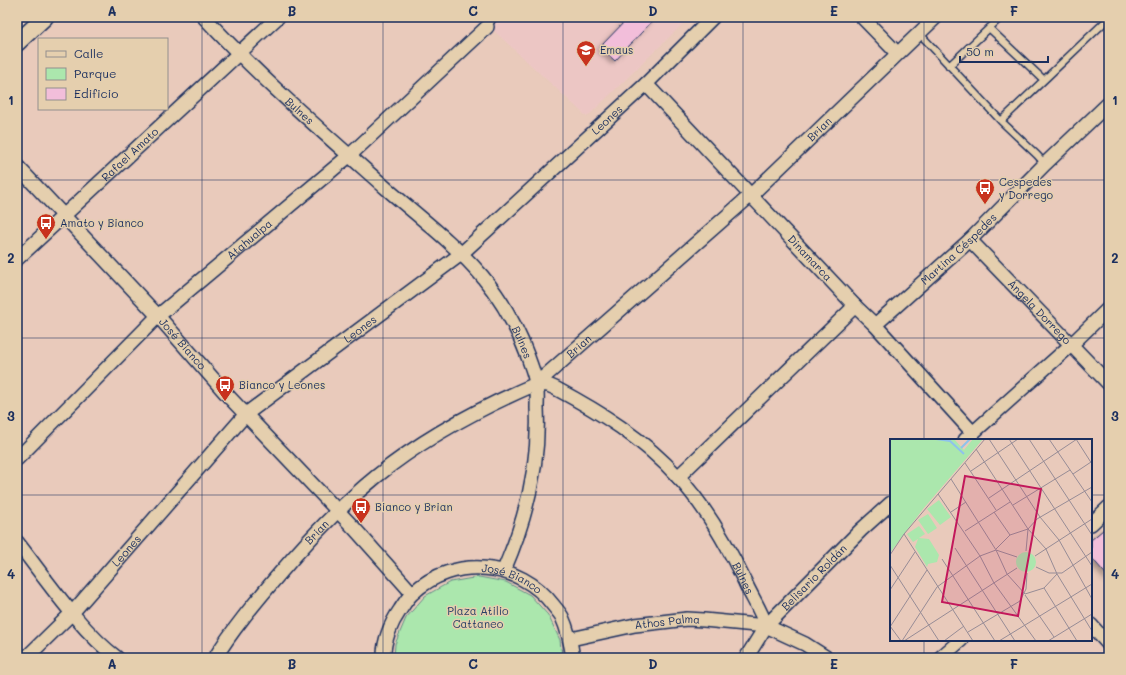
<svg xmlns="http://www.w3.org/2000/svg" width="1126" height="675" font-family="Mali,sans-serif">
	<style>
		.built { fill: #ecc6c4 }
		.green { fill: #abe7ad; stroke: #638b86 }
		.building { fill: #f2beda; stroke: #1b2f5e; filter: url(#shadow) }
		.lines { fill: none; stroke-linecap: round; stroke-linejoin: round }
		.service-casing { stroke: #1b2f5e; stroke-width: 9 }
		.minor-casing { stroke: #1b2f5e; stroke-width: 16 }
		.tertiary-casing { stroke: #1b2f5e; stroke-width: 19 }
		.service { stroke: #e5cfae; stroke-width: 6 }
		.minor { stroke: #e5cfae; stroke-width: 13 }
		.tertiary { stroke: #e5cfae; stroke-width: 16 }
		.grid { fill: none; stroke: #1b2f5e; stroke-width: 1; stroke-opacity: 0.55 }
		.labels { text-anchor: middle; stroke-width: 3; stroke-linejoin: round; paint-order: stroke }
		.poi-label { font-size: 11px; fill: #1b2f5e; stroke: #e5cfae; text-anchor: start }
		.street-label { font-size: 11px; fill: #1b2f5e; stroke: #e5cfae }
		.park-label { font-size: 11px; fill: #294166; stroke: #e5cfae }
		.inset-river { fill: none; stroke: #8fc3ec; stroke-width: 2 }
		.inset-road { fill: none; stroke: #978c96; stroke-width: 1 }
		.view { fill: #c2185b; fill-opacity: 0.15; stroke: #c2185b; stroke-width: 2 }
		.inset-edge { fill: none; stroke: #1b2f5e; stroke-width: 2 }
		.neatline { fill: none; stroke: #1b2f5e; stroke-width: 1.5 }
		.grid-label { font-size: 13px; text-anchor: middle; font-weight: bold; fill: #1b2f5e }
	</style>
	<defs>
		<filter id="shadow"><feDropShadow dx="-3.5" dy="3.5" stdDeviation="2" flood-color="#0004"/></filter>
	</defs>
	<rect width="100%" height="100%" fill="#e9cabb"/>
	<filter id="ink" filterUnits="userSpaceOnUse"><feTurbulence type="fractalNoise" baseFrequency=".025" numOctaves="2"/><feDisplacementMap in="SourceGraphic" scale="8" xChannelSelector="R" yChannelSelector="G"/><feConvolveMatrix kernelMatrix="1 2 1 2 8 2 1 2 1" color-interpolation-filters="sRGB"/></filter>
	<g filter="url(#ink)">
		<path class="built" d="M479 17H690L587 117Z"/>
		<path class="green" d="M479 577 506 582 530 595 548 615 560 640 562 658H394L395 644 406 618 425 596 450 582Z"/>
		<path class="building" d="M629 17H656L615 61 600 47Z
			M1109 525V578L1091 557V540Z"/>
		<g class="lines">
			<g class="service-casing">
				<path id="service" d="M487 27 494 17
					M989 28 1044 80
					M919 33 1001 121 1037 155 1045 164
					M949 66 1001 17
					M1001 121 1109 18"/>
			</g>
			<g class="minor-casing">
				<g id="minor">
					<path id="s1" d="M204 17C260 78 325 134 387 189 418 216 455 244 482 276 502 300 517 327 528 357 531 366 535 375 536 384 538 392 537 400 537 408 540 465 526 519 504 570"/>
					<path d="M862 17 897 53"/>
					<path id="s2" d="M646 84 855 306 875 325 973 433"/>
					<path id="s3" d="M17 166 158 316 230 398 354 528 412 593"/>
					<path id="s4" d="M970 240 1109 384"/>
					<path id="s5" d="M17 259 278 17"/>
					<path id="s6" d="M875 325 970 240 1045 164 1109 103"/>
					<path id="s7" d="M536 384 548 385 555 388C600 412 644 439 678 477 706 507 727 544 745 582 751 596 761 610 766 626"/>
					<path d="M965 440 1071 345 1109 308"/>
					<path id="s8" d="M17 459 158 316 350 155 487 27"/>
					<path d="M678 477 855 306"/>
					<path d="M1091 524 1109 507"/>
					<path d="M17 542C46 579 80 630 117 658"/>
					<path d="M1091 625 1109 645"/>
					<path id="s9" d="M571 639 635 625 687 619 704 620 766 626 805 644 827 658"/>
					<path id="s10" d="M26 658 72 613 246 414 461 254 646 84 713 17"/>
					<path id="s11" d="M215 658C232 630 254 604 275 579 306 542 340 506 377 476 425 437 480 408 536 384L751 195 936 17"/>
					<path id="s12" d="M384 658C383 642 391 623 400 610 404 604 408 597 413 593 453 555 520 561 553 605 556 609 560 613 562 617 568 630 571 644 573 658"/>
					<path id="s13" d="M746 658 766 626 861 530 891 503"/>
					<path d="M940 658 961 640"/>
				</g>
			</g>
			<g class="tertiary-casing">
				<path id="tertiary" d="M17 43 45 17"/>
			</g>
			<use href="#service" class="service"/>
			<use href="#minor" class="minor"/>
			<use href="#tertiary" class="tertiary"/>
		</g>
	</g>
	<path class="grid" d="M202 17V658M383 17V658M563 17V658M743 17V658M924 17V440M17 180H1109M17 338H1109M17 495H891M1091 495H1109M924 640V658"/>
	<defs>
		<g id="school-pin" transform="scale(1)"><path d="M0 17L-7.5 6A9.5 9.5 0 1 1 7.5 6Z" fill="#c8321e" stroke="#e5cfae"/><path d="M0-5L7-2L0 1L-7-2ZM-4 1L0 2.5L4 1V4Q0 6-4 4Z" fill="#fff"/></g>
		<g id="bus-pin" transform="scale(1)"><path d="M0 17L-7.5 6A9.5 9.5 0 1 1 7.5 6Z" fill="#c8321e" stroke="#e5cfae"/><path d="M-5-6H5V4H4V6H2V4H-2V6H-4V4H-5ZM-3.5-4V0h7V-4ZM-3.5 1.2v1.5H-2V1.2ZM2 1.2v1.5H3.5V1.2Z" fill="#fff"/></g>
	</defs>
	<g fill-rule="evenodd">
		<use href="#school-pin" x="586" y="50"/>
		<use href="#bus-pin" x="985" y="188"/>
		<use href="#bus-pin" x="46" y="223"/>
		<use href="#bus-pin" x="225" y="385"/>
		<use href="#bus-pin" x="361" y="507"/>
	</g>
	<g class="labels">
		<g class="poi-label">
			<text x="600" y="54">Emaus</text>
			<text x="999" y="186">Cespedes<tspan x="999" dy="13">y Dorrego</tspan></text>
			<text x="60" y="227">Amato y Bianco</text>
			<text x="239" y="389">Bianco y Leones</text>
			<text x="375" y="511">Bianco y Brian</text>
		</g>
		<g class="street-label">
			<text dy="4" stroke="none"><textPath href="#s1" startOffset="134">Bulnes</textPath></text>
			<text dy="4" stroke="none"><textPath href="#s10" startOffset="795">Leones</textPath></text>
			<text dy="4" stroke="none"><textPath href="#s11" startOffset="810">Brian</textPath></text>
			<text dy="4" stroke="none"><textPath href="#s5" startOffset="154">Rafael Amato</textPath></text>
			<text dy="4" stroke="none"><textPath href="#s8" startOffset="320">Atahualpa</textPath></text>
			<text dy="4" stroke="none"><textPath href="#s6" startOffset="113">Martina Céspedes</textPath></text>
			<text dy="4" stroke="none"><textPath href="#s2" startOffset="239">Dinamarca</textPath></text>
			<text dy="4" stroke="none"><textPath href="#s4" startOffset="100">Ángela Dorrego</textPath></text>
			<text dy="4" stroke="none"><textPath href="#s10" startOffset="471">Leones</textPath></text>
			<text dy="4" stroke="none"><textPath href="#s1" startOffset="458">Bulnes</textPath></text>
			<text dy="4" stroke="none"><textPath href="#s3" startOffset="243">José Bianco</textPath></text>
			<text dy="4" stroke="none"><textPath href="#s11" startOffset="486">Brian</textPath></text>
			<text dy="4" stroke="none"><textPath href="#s11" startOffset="162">Brian</textPath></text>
			<text dy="4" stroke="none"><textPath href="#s10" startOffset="147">Leones</textPath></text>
			<text dy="4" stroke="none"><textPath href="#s13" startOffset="106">Belisario Roldán</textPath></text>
			<text dy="4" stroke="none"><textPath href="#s7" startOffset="293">Bulnes</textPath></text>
			<text dy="4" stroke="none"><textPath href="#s12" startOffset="180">José Bianco</textPath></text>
			<text dy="4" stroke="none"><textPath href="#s9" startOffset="98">Athos Palma</textPath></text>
		</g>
		<g class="park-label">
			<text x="478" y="615">Plaza Atilio<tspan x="478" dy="13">Cattaneo</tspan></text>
		</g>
	</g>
	<g transform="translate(890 439)">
		<rect width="202" height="202" fill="#e9cabb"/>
		<path d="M0 0H64L74 11 83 0H93L33 70 0 114ZM49 61 61 78 50 86 37 70ZM38 75 47 89 38 95 28 81ZM29 87 35 95 29 99 39 100 49 116 47 123 38 125 37 128 25 108 28 100 23 103 17 95ZM126 123a10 10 0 1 1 20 0a10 10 0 1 1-20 0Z" fill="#abe7ad"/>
		<path class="inset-river" d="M46 0 60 2 74 15M71 9 80 0"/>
		<path class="inset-road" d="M99 0 150 78 169 101 202 160M119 0 202 127M139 0 202 96M159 0 202 63M186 0 202 25M86 10 138 90 156 110 167 135 202 192M75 24 106 71M81 32 128 0M183 35 201 23M61 40 106 111 117 135 135 155M48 55 90 117 104 144 146 202M99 59 187 0M123 66 180 31M61 73 76 63M104 73 120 96M75 92 120 63M14 95 83 202M65 109 125 202M106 110 120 96 138 90 147 80 202 48M136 112 138 90M0 116 14 95 95 0M145 117 202 80M52 120 105 202M0 126 49 202M146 128 159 134H172L202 113M154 149 187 202M0 151 25 113M135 155 154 149 167 135M135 156 164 198M0 187 11 202M0 188 37 131M78 193 130 162 136 150 137 134M12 202 47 148 90 117 106 111 127 118M14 202 127 129M54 202 74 187M109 202 202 145M158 202 202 175"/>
		<path class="view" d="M75 37 151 50 128 177 52 163Z"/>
		<rect width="202" height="202" class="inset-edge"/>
	</g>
	<rect width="1126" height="675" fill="none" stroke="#e5cfae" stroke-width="44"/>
	<rect x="38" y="38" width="130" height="72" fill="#e5cfae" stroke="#948f8e"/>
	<rect x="46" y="51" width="20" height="6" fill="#e5cfae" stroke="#948f8e"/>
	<text x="74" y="58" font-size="12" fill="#1b2f5e">Calle</text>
	<rect x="46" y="68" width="20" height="12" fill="#abe7ad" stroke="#948f8e"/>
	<text x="74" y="78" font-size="12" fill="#1b2f5e">Parque</text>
	<rect x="46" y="88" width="20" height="12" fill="#f2beda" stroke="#948f8e"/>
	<text x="74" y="98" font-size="12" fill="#1b2f5e">Edificio</text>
	<path d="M960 56v6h88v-6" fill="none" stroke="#1b2f5e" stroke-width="2"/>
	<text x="966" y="56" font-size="12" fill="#1b2f5e" stroke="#e5cfae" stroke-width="3" paint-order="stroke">50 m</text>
	<rect x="22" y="22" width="1082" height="631" class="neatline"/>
	<g class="grid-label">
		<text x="112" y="16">A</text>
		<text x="292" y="16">B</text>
		<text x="473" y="16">C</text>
		<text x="653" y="16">D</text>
		<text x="834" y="16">E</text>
		<text x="1014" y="16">F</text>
		<text x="11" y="105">1</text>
		<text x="1115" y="105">1</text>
		<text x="11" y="263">2</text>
		<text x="1115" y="263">2</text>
		<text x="11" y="421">3</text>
		<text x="1115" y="421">3</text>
		<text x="11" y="579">4</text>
		<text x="1115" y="579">4</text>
		<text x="112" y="669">A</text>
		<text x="292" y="669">B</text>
		<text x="473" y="669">C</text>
		<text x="653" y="669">D</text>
		<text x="834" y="669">E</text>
		<text x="1014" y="669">F</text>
	</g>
</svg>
